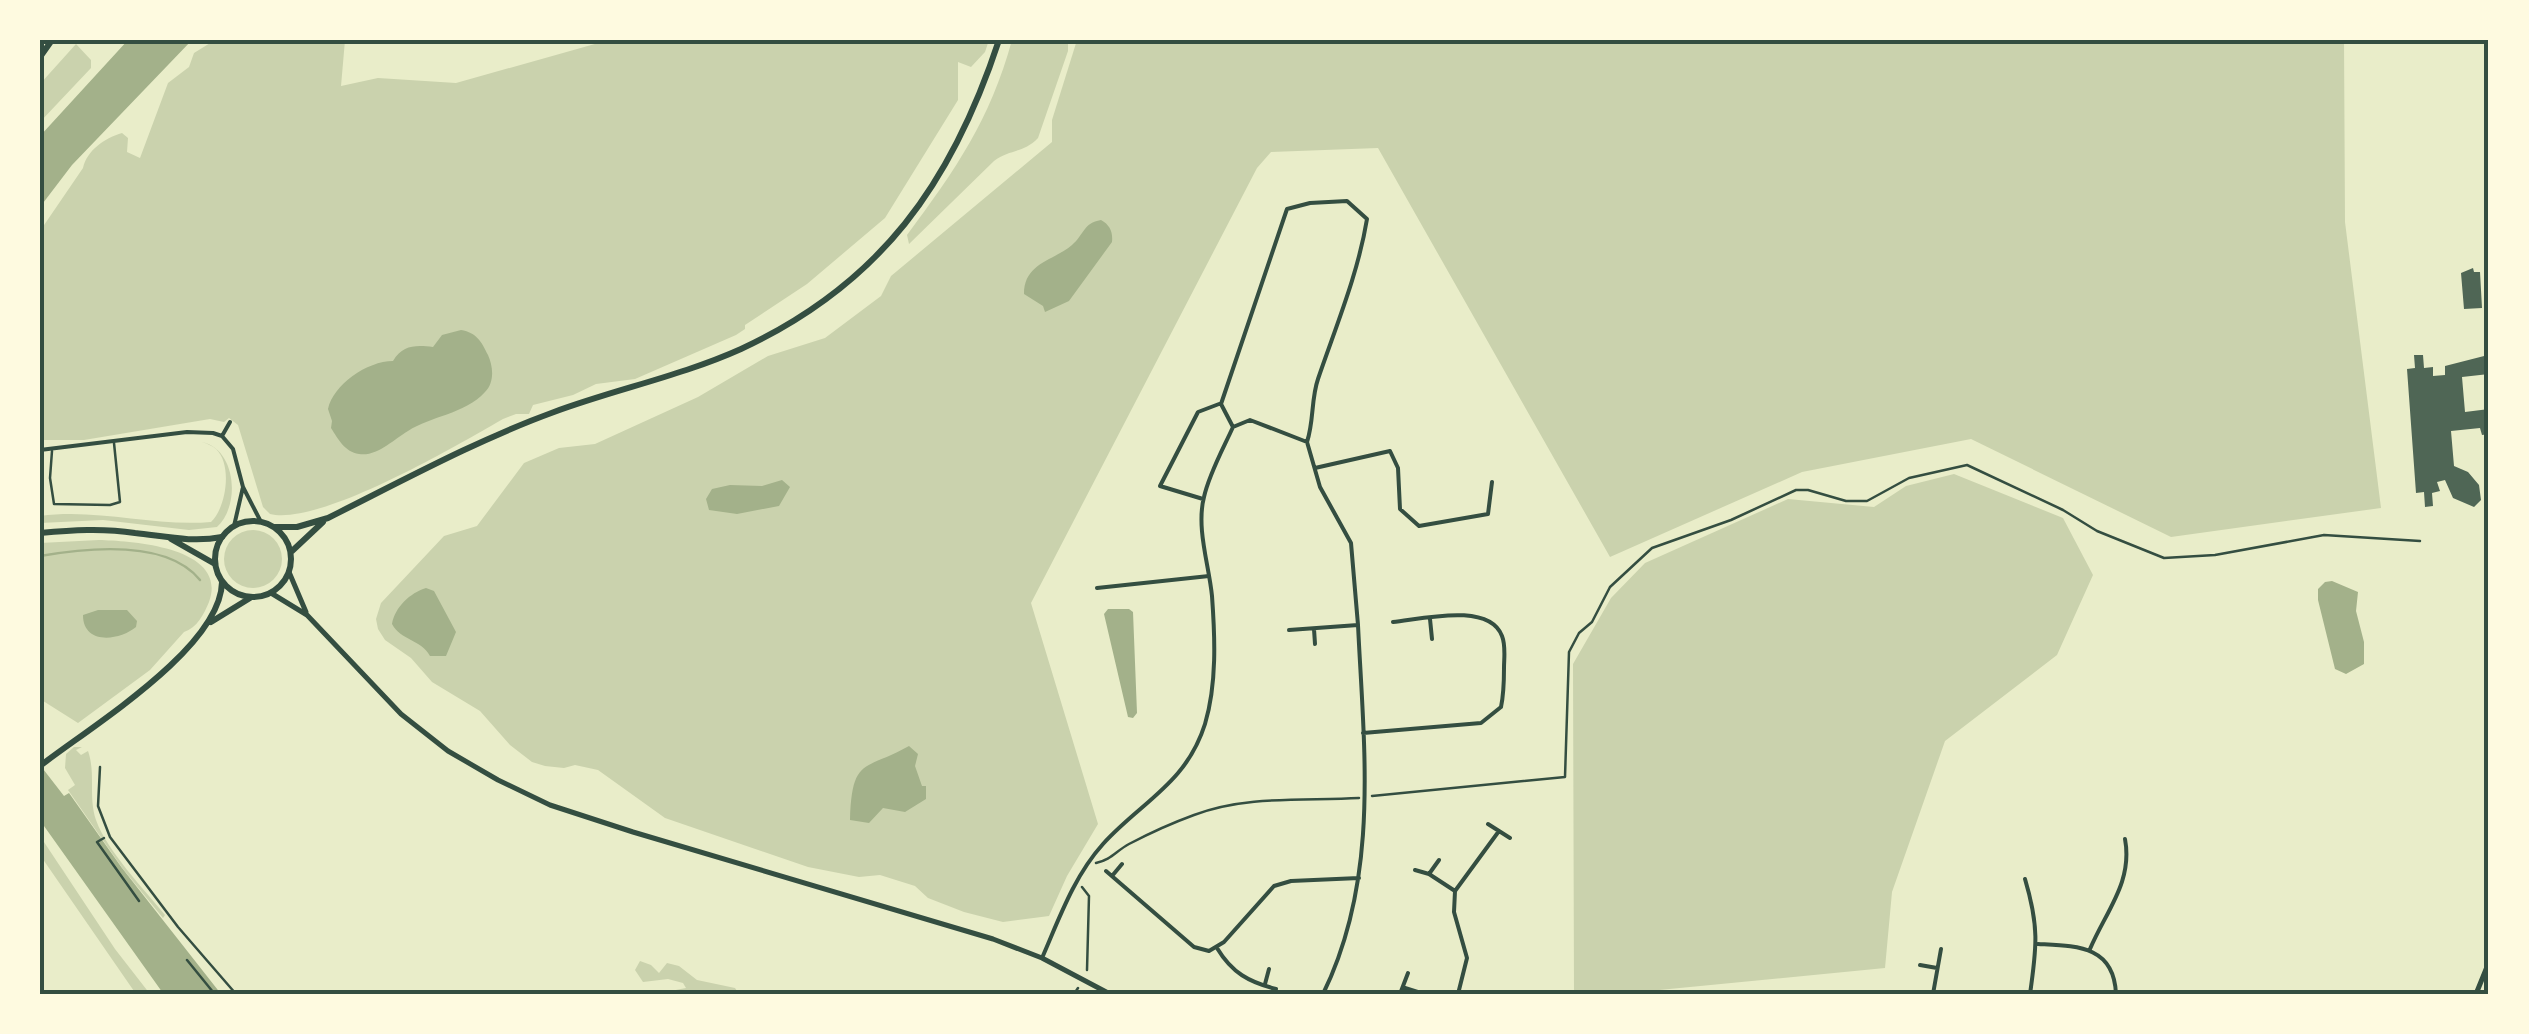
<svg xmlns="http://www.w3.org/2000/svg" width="2529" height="1034" font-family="'Alegreya Sans',sans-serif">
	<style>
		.green { fill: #cad2ad }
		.water { fill: #a3b18a }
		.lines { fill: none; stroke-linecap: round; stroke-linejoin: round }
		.stream { stroke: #a3b18a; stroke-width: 2.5 }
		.building { fill: #4f6655 }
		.path { stroke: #344e41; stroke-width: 2.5 }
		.service { stroke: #344e41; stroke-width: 2.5 }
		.minor { stroke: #344e41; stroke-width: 4 }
		.tertiary { stroke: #344e41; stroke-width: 5 }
		.primary { stroke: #344e41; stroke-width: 6 }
		.trunk { stroke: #344e41; stroke-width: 6 }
		.neatline { fill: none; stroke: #344e41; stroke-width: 4 }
	</style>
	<rect width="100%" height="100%" fill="#e9edc9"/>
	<path class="green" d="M215 40H345L341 86 378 78 456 83 609 40H989L985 52 971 67 958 62V100L885 218 807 284 745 325V329L736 335 635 379 596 384 573 395 533 405 529 414H516L503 419C456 446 320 526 270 514L263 507 238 425 229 418 224 422 210 419 84 440H40V231L83 168C87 150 105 138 122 133L128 138 127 152 140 158 168 83 189 67 194 53Z
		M1012 40H1068V51L1038 138C1024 153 1010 149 994 161L909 244 907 235C956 169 990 120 1012 40Z
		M1077 40H2344L2345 222 2381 508 2171 537 1971 439 1802 472 1610 557 1378 148 1271 152 1257 168 1031 603 1098 824 1067 876 1049 916 1003 922 964 912 928 898 915 886 880 875 859 877 808 867 665 818 598 770 575 765 564 768 545 766 532 762 510 745 480 711 432 682 411 658 385 640 378 629 376 619 381 603 444 536 477 526 524 463 559 448 595 444 698 397 768 356 825 338 881 296 891 276 1052 142V120Z
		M76 44 91 60V68L40 122V84Z
		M202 442C236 449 241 505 217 527L189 530 103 520 40 523V516C98 508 154 527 211 522 226 508 233 465 216 449 213 446 205 443 202 442Z
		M1954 474 2063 518 2093 575 2057 655 1945 741 1892 892 1885 968 1618 994H1574L1573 664 1611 598 1645 563 1788 499 1874 507 1906 486Z
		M224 559a29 29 0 1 1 58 0a29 29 0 1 1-58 0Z
		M99 540C132 541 229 547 209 602 204 614 197 628 184 632L150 670 78 723 40 699V543Z
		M74 747H82L76 750 81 755 88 751C96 774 88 796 96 820 107 851 144 889 165 915L163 918 123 869 68 790 75 785 65 768 66 754Z
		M40 836 115 949 150 994H136L40 855Z
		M640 961 651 965 659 973 667 963 679 966 697 980 735 988 739 994H655L686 988 683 983 668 979 643 982 635 970Z"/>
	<path class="water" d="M128 40H192L72 165 40 207V136Z
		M1101 220C1110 225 1113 232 1112 242L1069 301 1045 312 1043 306 1024 294C1024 263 1053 261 1072 245 1084 235 1083 223 1101 220Z
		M461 330C477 333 481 341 488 355 493 366 495 382 485 392 465 414 431 416 408 431 394 439 377 457 359 454 345 452 338 439 331 428L332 421 328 409C333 385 367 361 393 361 403 345 415 345 433 347L442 335Z
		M782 480 790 487 779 506 737 514 709 510 706 499 712 489 730 485 762 486Z
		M2332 581 2358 592 2356 611 2364 642V664L2346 674 2335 669 2318 600V589L2325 582Z
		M426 588 434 591 456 632 446 656H430C421 639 401 641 392 624 395 607 410 593 426 588Z
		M1108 609H1129L1133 612 1137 713 1133 718 1128 717 1104 614Z
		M98 610H127L137 621 136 627C119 641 83 645 83 615Z
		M909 746 918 754 915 766 922 786H926V799L905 812 883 808 869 823 850 820C852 756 865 771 909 746Z
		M40 765 64 796 69 793 122 868 221 994H163L160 989 44 826 40 818Z"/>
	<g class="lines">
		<path class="stream" d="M40 556C86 548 167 539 200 580"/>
	</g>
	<path class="building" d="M2473 268 2474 272H2480L2482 308 2464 309 2461 273Z
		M2414 355H2423L2424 368 2433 367V376L2445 375V366L2488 355 2489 374 2462 377 2465 412 2489 409V434L2482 435 2480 428 2451 431 2454 466 2468 472 2479 485 2481 500 2474 507 2453 498 2445 480 2437 482 2440 491 2432 493 2433 506 2425 507 2424 492 2416 493 2407 369 2415 368Z"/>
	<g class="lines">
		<path class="path" d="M100 767 98 806 110 837 178 927 236 994
			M1372 796 1565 777 1569 652 1579 633 1592 622 1610 587 1652 548 1731 520 1796 490H1808L1846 501H1867L1909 478 1967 465 2063 510 2097 531 2164 558 2215 555 2324 535 2420 541
			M104 838 97 842 139 901
			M1096 863C1111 860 1116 851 1129 844 1150 833 1172 823 1194 815 1246 795 1305 801 1359 798
			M1082 887 1089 896 1087 970
			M187 960 213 992
			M1074 994 1078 988"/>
		<path class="service" d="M52 451 50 478 54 504 110 505 120 502 114 443"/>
		<path class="minor" d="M1233 427 1221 404 1287 209 1310 203 1347 201 1367 219C1358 274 1336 326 1318 379 1311 399 1314 421 1307 442
			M222 436 230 422
			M40 450 187 432 213 433 222 436 233 449 243 487 261 522
			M1315 468 1390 451 1398 468 1400 509 1419 526 1488 514 1492 482
			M1203 499 1160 486 1198 412 1219 404
			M234 526 243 487
			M1097 588 1209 576
			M1430 619 1432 639
			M1314 629 1315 644
			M1289 630 1358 625C1364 750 1380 878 1323 994
			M1363 733 1481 723 1501 707C1504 693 1504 681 1504 668 1504 658 1506 646 1502 636 1489 602 1422 619 1393 622
			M1488 824 1510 838
			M1439 860 1429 874 1455 891
			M1415 870 1429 874
			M1106 871 1194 947 1209 951 1224 942 1274 886 1291 881 1359 878
			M1112 876 1122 864
			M2025 879C2039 926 2037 946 2030 994
			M2038 944C2076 946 2114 945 2116 994
			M1217 948C1232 973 1249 982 1276 989
			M2090 949C2106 911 2133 882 2125 839
			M1042 958C1059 919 1074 876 1103 844 1141 802 1186 784 1205 724 1217 684 1215 637 1212 596 1209 565 1196 528 1204 497 1209 474 1223 449 1233 427L1250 420 1307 442 1320 487 1351 543 1358 625
			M1920 965 1937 968
			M1265 984 1269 969
			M1405 988 1424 994
			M1400 994 1408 973
			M1458 994 1467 958 1454 912 1455 891 1499 831
			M1933 994 1941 949"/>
		<path class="tertiary" d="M289 572 306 612
			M271 593 307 615 401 714 448 751 498 780 550 805 633 832 993 939 1042 958 1110 994
			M2476 994 2489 962"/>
		<path class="primary" d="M40 57 52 40
			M40 533C72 530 103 528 135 533 164 536 192 543 222 537
			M171 539 215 564"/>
		<path class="trunk" d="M215 559a38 38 0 1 1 76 0a38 38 0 1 1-76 0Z
			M274 527H297L328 518C402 481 477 440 554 412 616 389 681 376 741 349 881 284 952 183 999 40
			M291 552 323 522
			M211 622 250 598
			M40 766C90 727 221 648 222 582"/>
	</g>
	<rect width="2529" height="1034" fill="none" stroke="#fefae0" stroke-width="85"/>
	<rect x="42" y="42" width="2444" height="950" class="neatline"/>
</svg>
